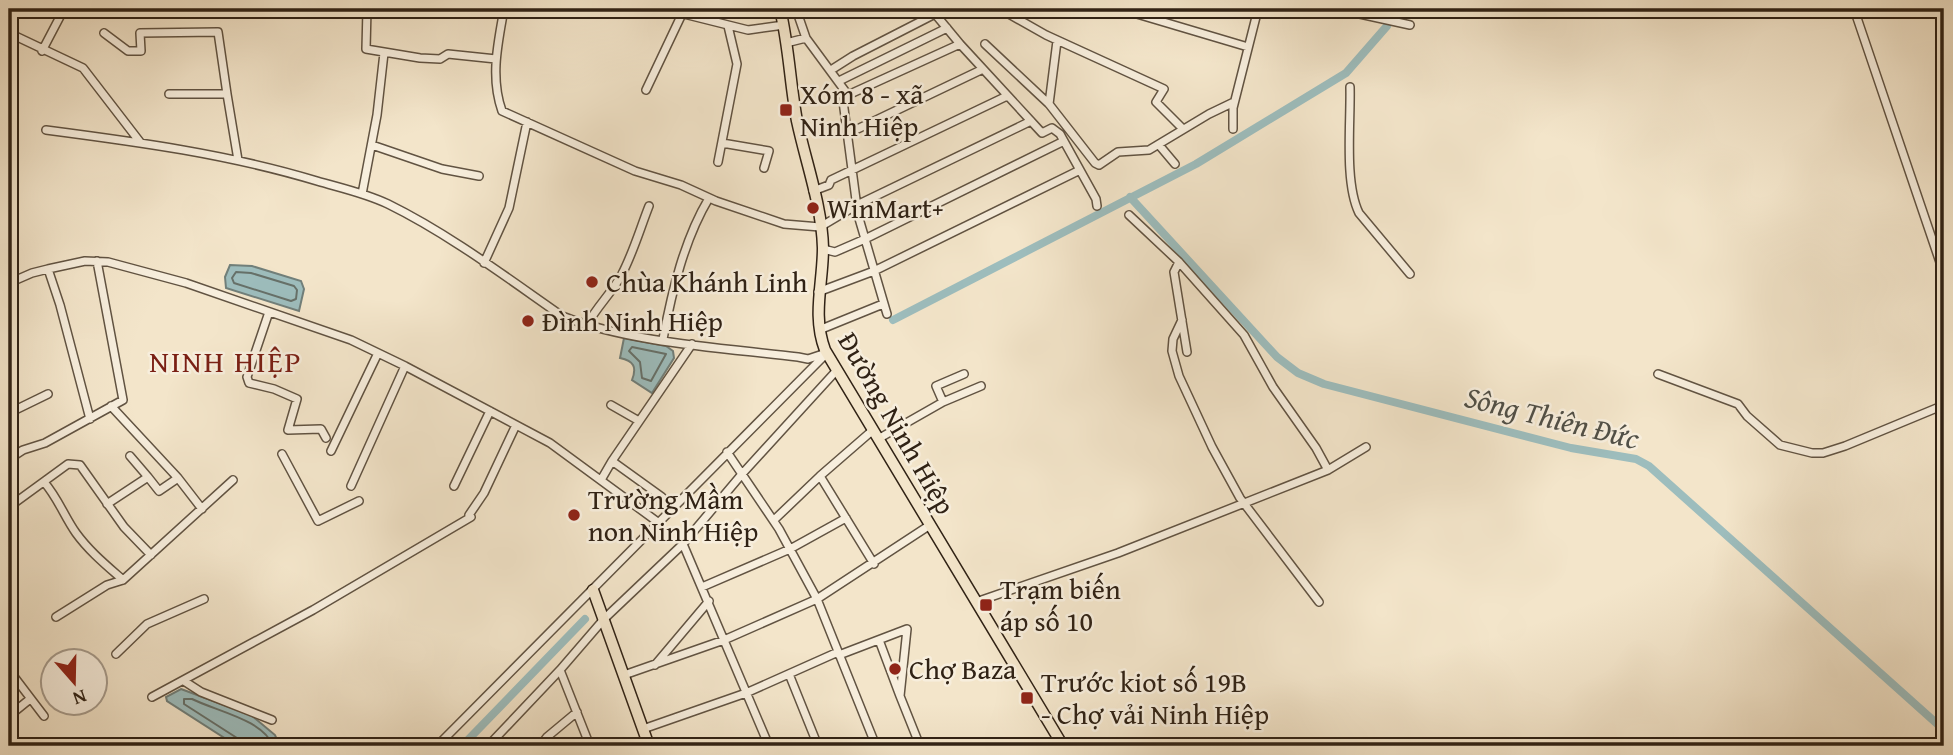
<svg xmlns="http://www.w3.org/2000/svg" width="1953" height="755" font-family="'Gentium Book Plus',serif">
	<style>
		.water { fill: #9dbdbd; stroke: #717f7a; stroke-width: 2 }
		.lines { fill: none; stroke-linecap: round; stroke-linejoin: round }
		.shore { stroke: #667069; stroke-width: 2 }
		.canal { stroke: #9dbdbd; stroke-width: 8 }
		.minor-casing { stroke: #615342; stroke-width: 10 }
		.major-casing { stroke: #302215; stroke-width: 13 }
		.minor { stroke: #f7eedd; stroke-width: 7 }
		.major { stroke: #f3e5ca; stroke-width: 10 }
		.poi-dot { fill: #8f2418; stroke: #f7eedd; stroke-width: 2.5 }
		.labels { text-anchor: middle; stroke-width: 5; stroke-linejoin: round; paint-order: stroke }
		.poi-label { font-size: 28px; fill: #302215; stroke: #f7eedd; text-anchor: start }
		.street-label { font-size: 28px; fill: #302215; stroke: #f7eedd }
		.neighbourhood-label { font-size: 30px; letter-spacing: 2px; fill: #7a1f14; stroke: #f7eedd }
		.water-label { font-size: 30px; font-style: italic; fill: #515047; stroke: #f7eedd }
	</style>
	<rect width="100%" height="100%" fill="#f3e5ca"/>
	<filter id="stains"><feTurbulence type="fractalNoise" baseFrequency=".00286" numOctaves="4"/><feColorMatrix values="0 0 0 0 .2 0 0 0 0 .09 0 0 0 0 .02 0 0 0 .5 -.17"/></filter>
	<radialGradient id="worn" r=".72"><stop offset=".6" stop-color="#630" stop-opacity="0"/><stop offset="1" stop-color="#630" stop-opacity=".3"/></radialGradient>
	<path class="water" d="M230 265 252 266 301 281 304 289 299 311 226 288 225 277Z
		M624 338 666 346 673 351 674 358 652 393 632 380C637 367 634 361 620 358Z
		M181 689 251 715 275 735 280 746H237L167 701 166 697Z"/>
	<g class="lines">
		<path class="shore" d="M236 272 251 273 294 286 297 290 296 299 291 301 234 283 232 278Z
			M632 347 666 354 651 381 642 378 640 362 629 351Z
			M240 746 237 738 184 704V699H192C216 711 264 720 273 746"/>
		<path class="canal" d="M1397 15 1403 9
			M1130 197 1277 357 1298 373 1324 384 1571 448 1636 459 1649 466 1944 730
			M893 320 1196 164 1346 73 1387 26
			M462 746 585 619"/>
		<g class="minor-casing">
			<path id="minor" d="M268 9C296 16 322 13 351 9
				M367 9 366 49 420 58 440 59 448 54 496 59
				M504 9C498 43 490 77 502 111L635 171 681 185 716 201 784 224 820 227 857 205 1031 121
				M637 9 668 10 748 30 784 25
				M796 9 806 38
				M931 9 960 44 1042 133 1052 128 1060 134 1096 199 1097 206
				M1000 9 1046 35 1164 89 1156 102 1183 129
				M1120 9 1248 47
				M1337 9 1410 25
				M1854 9 1944 274
				M1385 19 1394 9
				M9 33 83 68 140 142
				M104 33 128 51H141L140 33 218 32 227 94
				M786 43 806 38 848 95 843 101 858 215 887 314
				M985 44 1049 104 1095 163 1099 165 1118 152 1149 150 1209 114 1234 102
				M42 51 64 9
				M831 70 853 56 935 14
				M839 81 947 28
				M1350 87C1351 122 1344 182 1359 213L1410 274
				M646 90 682 14
				M169 94H227L238 160
				M848 95 960 44
				M1049 104 1057 41
				M1233 129V108L1258 9
				M46 130C138 142 228 154 317 181 341 188 365 193 388 204 449 234 506 277 562 316 630 343 725 348 798 357L808 359 826 353
				M847 134 983 69
				M722 143 769 151 764 168
				M372 145 442 169 479 176
				M1159 145 1175 164
				M718 162 737 64 728 26
				M813 191 829 185 831 180 852 170 1007 96
				M362 194 377 115 384 53
				M1129 215 1179 262 1244 335 1273 387 1316 448 1328 470
				M823 249 835 252 865 239 1064 141
				M1179 262 1174 272 1187 352
				M484 263 509 208 527 122
				M48 269 60 305 90 419
				M9 283 32 273 48 269 85 261 108 262 186 283 351 340 405 366 550 443 659 523
				M818 292 874 271 1080 170
				M269 312 247 377 249 383 274 389 297 399 288 430 321 429 326 438
				M1182 320 1173 339 1172 351 1179 376 1212 447 1240 498 1319 602
				M587 325C597 306 612 293 622 274 633 253 640 229 649 206
				M819 330 883 304
				M663 339C672 291 684 240 709 198
				M1658 374 1738 404 1747 416 1780 445 1812 453H1823L1845 446 1944 405
				M943 402 981 386
				M611 405 639 421
				M111 406 178 478 202 509
				M9 413 48 394
				M878 439 943 402 936 386 964 374
				M331 451 378 353
				M727 452 779 529 817 599 876 746
				M282 454 318 521 359 501
				M130 456 148 477
				M9 459 23 450 45 443 123 400 97 261
				M612 461 692 344
				M820 476 874 564
				M601 480 612 461 662 497
				M44 482C58 498 64 516 76 533 89 551 106 565 123 580
				M351 486 405 366
				M454 486 490 411
				M107 504 148 477 159 491 178 478
				M9 507 68 464 80 465 124 527 151 555
				M469 515 484 493 516 425
				M774 520 820 476 873 430
				M683 544 769 746
				M702 587 790 549 846 518
				M9 588 14 582
				M976 602 1118 553 1328 470 1366 447
				M56 617 107 585 123 580 233 480
				M116 654 147 624 204 599
				M839 655 907 629 900 696 879 640
				M655 665 709 601
				M9 670 44 716
				M560 670 590 746
				M789 674 818 746
				M624 675 724 640 817 599 930 525
				M184 681 201 692 272 720
				M900 696 920 746
				M152 697 313 610 471 517
				M9 716 30 699
				M643 729 746 693 838 652
				M437 746 824 356
				M488 746 560 670 604 619 683 544 742 474 837 370
				M540 746 547 737 577 712
				M930 746 937 744V746"/>
		</g>
		<g class="major-casing">
			<path id="major" d="M780 9C789 46 790 84 797 121 806 163 822 206 823 248 823 283 812 316 825 350L1063 746
				M593 590 649 746"/>
		</g>
		<use href="#minor" class="minor"/>
		<use href="#major" class="major"/>
	</g>
	<g class="poi-dot">
		<rect x="779" y="103" width="14" height="14" rx="3.5"/>
		<circle cx="813" cy="208" r="7"/>
		<circle cx="592" cy="282" r="7"/>
		<circle cx="528" cy="321" r="7"/>
		<circle cx="574" cy="515" r="7"/>
		<rect x="979" y="598" width="14" height="14" rx="3.5"/>
		<circle cx="895" cy="669" r="7"/>
		<rect x="1020" y="691" width="14" height="14" rx="3.5"/>
	</g>
	<g class="labels">
		<g class="poi-label">
			<text x="800" y="104">Xóm 8 - xã<tspan x="800" dy="32">Ninh Hiệp</tspan></text>
			<text x="827" y="218">WinMart+</text>
			<text x="606" y="292">Chùa Khánh Linh</text>
			<text x="542" y="331">Đình Ninh Hiệp</text>
			<text x="588" y="509">Trường Mầm<tspan x="588" dy="32">non Ninh Hiệp</tspan></text>
			<text x="1000" y="599">Trạm biến<tspan x="1000" dy="32">áp số 10</tspan></text>
			<text x="909" y="679">Chợ Baza</text>
			<text x="1041" y="692">Trước kiot số 19B<tspan x="1041" dy="32">- Chợ vải Ninh Hiệp</tspan></text>
		</g>
		<g class="street-label">
			<text transform="translate(897 423) rotate(60)" y="10">Đường Ninh Hiệp</text>
		</g>
		<g class="neighbourhood-label">
			<text x="226" y="372">NINH HIỆP</text>
		</g>
		<g class="water-label">
			<text transform="translate(1552 418) rotate(14)" y="10">Sông Thiên Đức</text>
		</g>
	</g>
	<rect width="1953" height="755" fill="none" stroke="#f3e5ca" stroke-width="35"/>
	<rect x="10" y="10" width="1932" height="734" fill="none" stroke="#302215" stroke-width="3.5"/>
	<rect x="18" y="18" width="1918" height="720" fill="none" stroke="#302215" stroke-width="2"/>
	<g transform="translate(74 682) rotate(160)"><circle r="33" fill="#f7eedd" stroke="#a79c8d" stroke-width="2"/>
	<path d="M0-5L12 26L0 18L-12 26Z" fill="#8f2418"/>
	<text y="-10" font-size="19" font-weight="bold" text-anchor="middle" fill="#302215">N</text>
	</g>
	<rect width="100%" height="100%" filter="url(#stains)"/>
	<rect width="100%" height="100%" fill="url(#worn)"/>
</svg>
